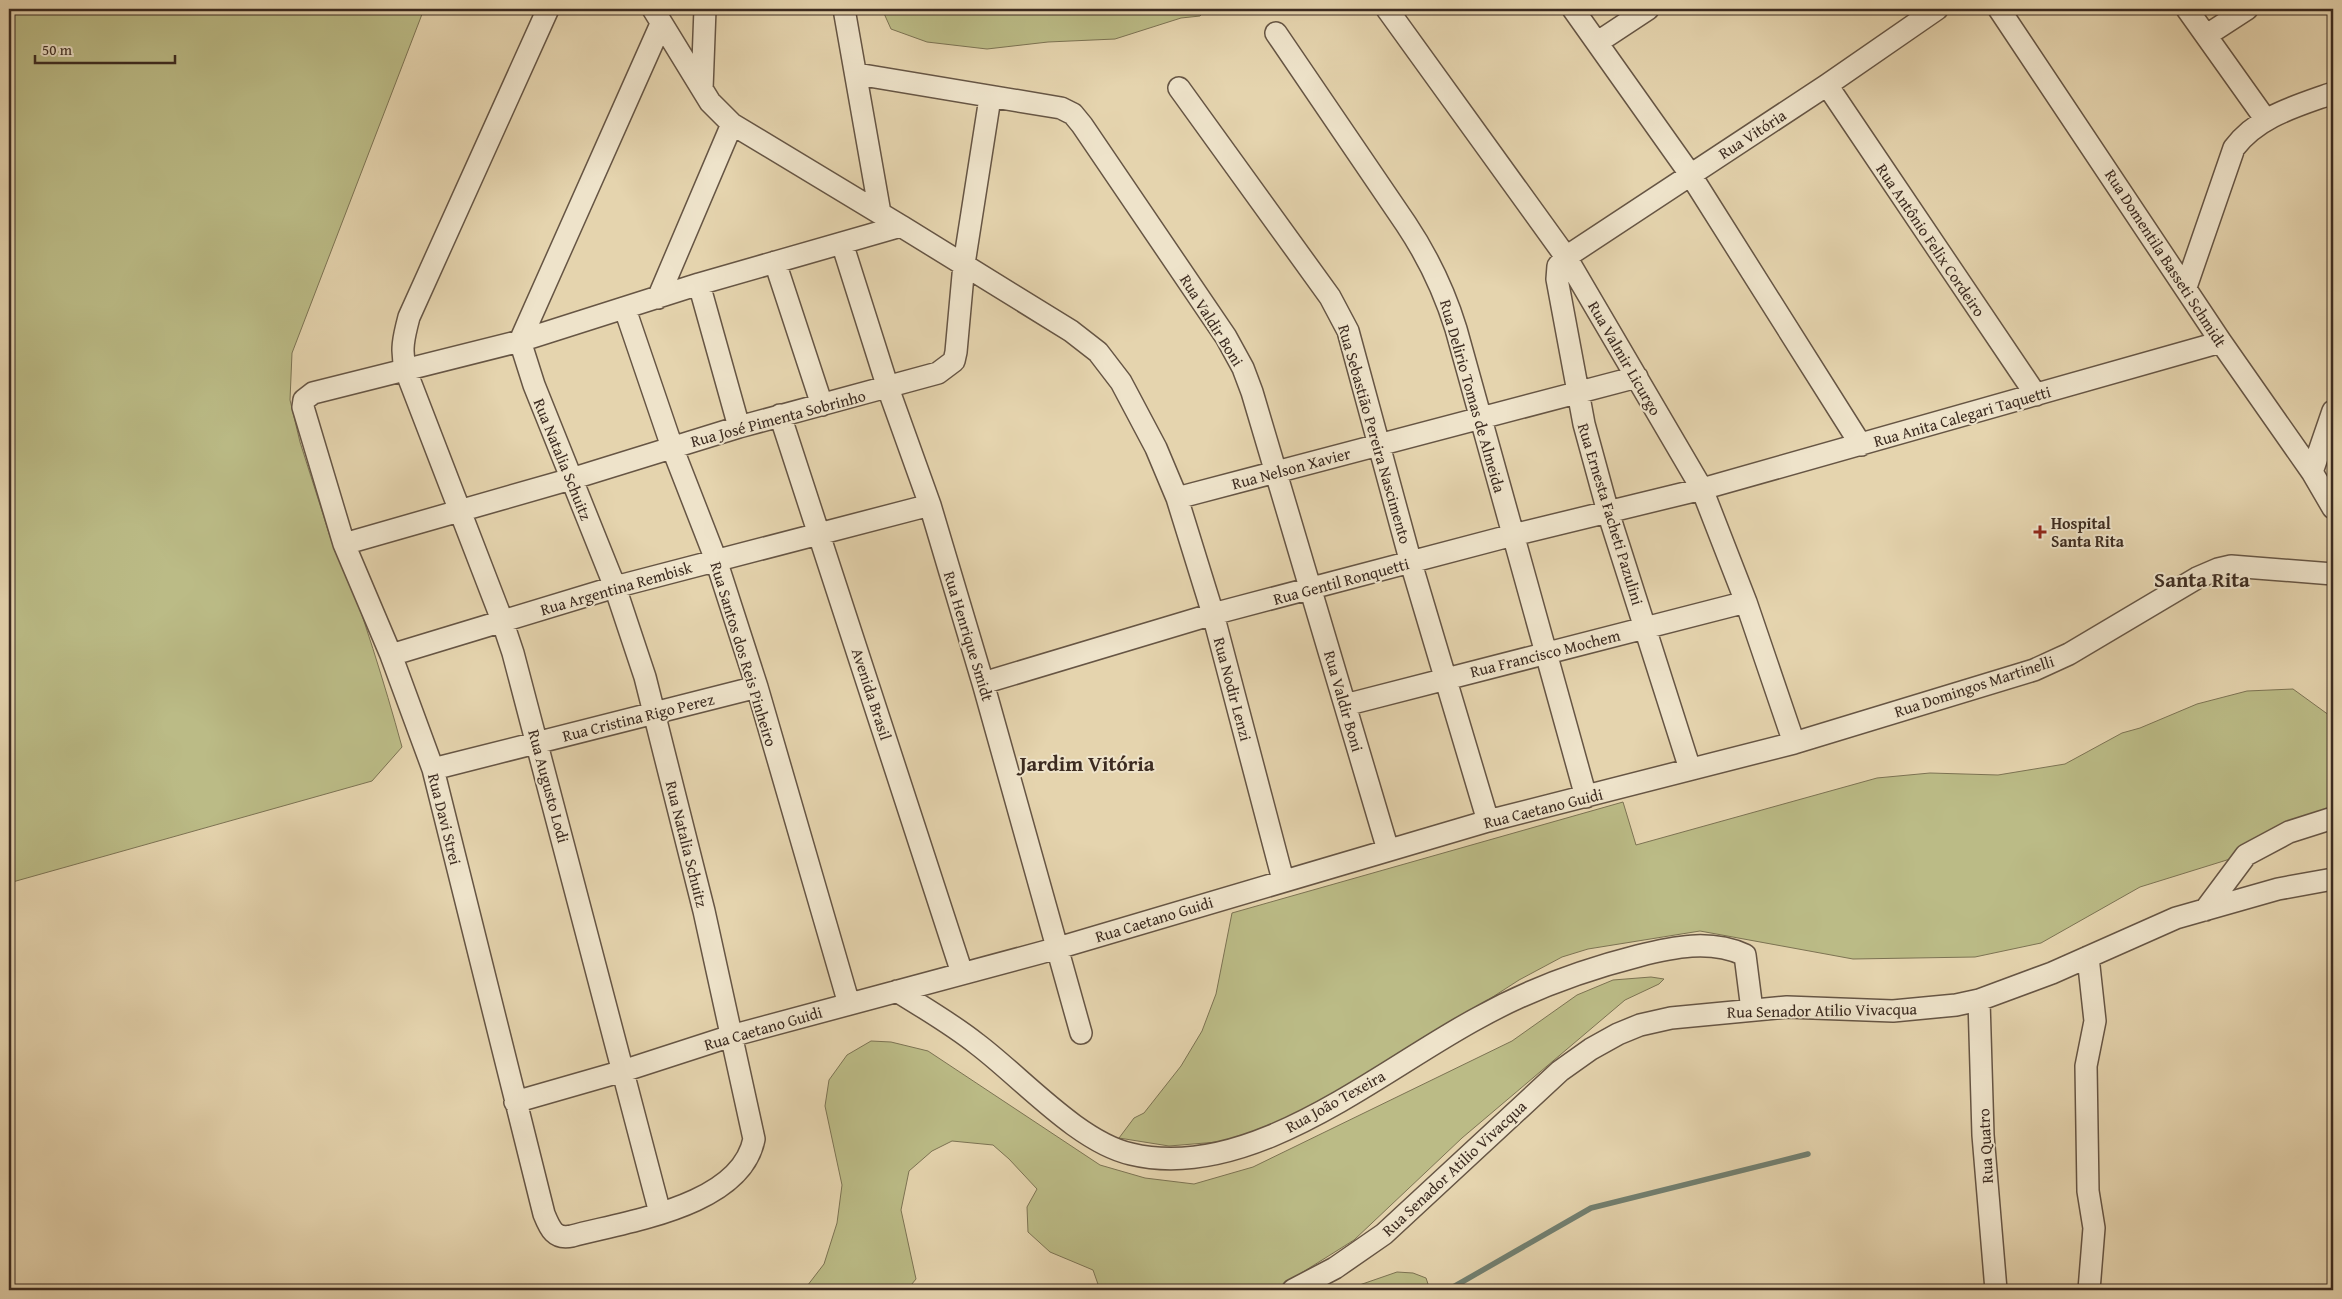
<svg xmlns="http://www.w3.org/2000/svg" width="2342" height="1299" font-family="'Gentium Book Plus',serif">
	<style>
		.green { fill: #bbbb86; stroke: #7c7353 }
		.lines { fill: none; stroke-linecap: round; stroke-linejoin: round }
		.stream { stroke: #728071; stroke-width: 5.5 }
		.minor-casing { stroke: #654; stroke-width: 24 }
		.minor { stroke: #eee3ca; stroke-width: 21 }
		.poi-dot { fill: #8f2418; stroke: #eee3ca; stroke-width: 2 }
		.labels { text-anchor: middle; stroke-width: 4; stroke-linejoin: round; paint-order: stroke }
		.street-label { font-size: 16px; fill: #3c2b20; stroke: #eee3ca }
		.poi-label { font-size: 16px; font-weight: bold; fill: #3c2b20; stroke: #eee3ca; text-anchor: start }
		.district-label { font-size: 21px; font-weight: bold; fill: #3c2b20; stroke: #eee3ca }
	</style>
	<rect width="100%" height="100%" fill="#e5d4ae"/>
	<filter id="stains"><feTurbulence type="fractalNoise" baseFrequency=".004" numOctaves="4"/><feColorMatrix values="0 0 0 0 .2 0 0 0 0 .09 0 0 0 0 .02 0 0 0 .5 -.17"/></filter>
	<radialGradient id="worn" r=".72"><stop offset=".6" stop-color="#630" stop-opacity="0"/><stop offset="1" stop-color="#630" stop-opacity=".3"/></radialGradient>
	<path class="green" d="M9 9H424L292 353 290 400 300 442 335 552 340 551C363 616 384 681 402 747L372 781 9 883Z
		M882 9H1207L1200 16 1181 18 1115 39 1048 42 987 49 927 42 891 29Z
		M2293 689 2333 718V827L2140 887 2041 943 1975 957 1853 959 1700 931 1588 949 1562 957 1519 980 1367 1078 1325 1101 1244 1136 1217 1142 1169 1146 1119 1138 1134 1118 1144 1113 1181 1066 1202 1031 1216 994 1232 913 1623 802 1636 845 1877 778 1930 773 1998 775 2065 764 2122 733 2140 728 2197 704 2247 691Z
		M1651 977 1664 979 1659 984 1625 1000 1462 1138 1354 1240 1279 1287 1270 1290H1100L1093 1270 1050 1252 1028 1232 1027 1207 1037 1189 1009 1159 993 1145 952 1141 932 1151 909 1171 901 1210 916 1279 907 1290H804L824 1264 837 1223 842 1185 825 1106 829 1080 847 1055 871 1041 891 1042 928 1051 1100 1165 1145 1178 1194 1184 1253 1167 1512 1041 1577 995 1613 980Z
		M1397 1272 1413 1273 1426 1278 1430 1290H1345Z"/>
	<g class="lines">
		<path class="stream" d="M1448 1290 1591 1208 1808 1154"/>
		<g class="minor-casing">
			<path id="minor" d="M548 9 409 317C404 336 400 351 406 371L502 620 513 653 660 1213
				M653 9 710 102 732 124 901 226
				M844 9 880 213
				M1387 9 1566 257 1702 489 1746 602 1794 743
				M1573 9 1690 174 1861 445
				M1999 9 2221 342 2312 472 2333 508
				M2187 9 2266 120
				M661 24 520 341 534 385 615 587 645 677 704 911 754 1139C741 1206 628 1221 572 1236 555 1240 550 1229 544 1214L433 769 391 655 344 544 303 407 304 400 313 393 520 341 699 284 901 226 1071 331 1098 352 1121 382 1156 448 1177 498 1213 614 1283 880
				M1276 33 1406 224C1428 257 1444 290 1456 329L1586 797
				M2207 35 2247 9
				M1598 42 1648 9
				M857 74 1061 108 1073 114 1082 125 1226 337 1243 368 1252 392 1388 850
				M1827 85 2036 395
				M1179 88 1330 297 1348 331 1411 563 1488 821
				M702 89 705 9
				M842 243 888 388 930 505 983 683 1081 1033
				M775 262 822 405
				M699 284 739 427
				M2186 287 2234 148C2258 116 2297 106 2333 93
				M658 298 732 124
				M625 309 672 447 716 560 757 687 849 1004
				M780 415 962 973
				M2312 472 2333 411
				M1177 498 1637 377
				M344 544 571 479 739 427 938 373 954 361 956 352 964 264 990 98
				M391 655 615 587 930 505
				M983 683 1213 614 1513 535 1702 489 2221 342
				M1345 705 1746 602
				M433 769 757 687
				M1690 769 1608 512 1584 424 1557 279 1558 266 1566 257 1827 85 1937 9
				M2205 910 2246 855 2289 832 2333 818
				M2088 957 2095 1021 2086 1066 2088 1191 2094 1228 2089 1290
				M897 991C924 1008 952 1024 977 1044 1021 1077 1078 1142 1131 1154 1250 1183 1379 1071 1478 1018 1528 990 1583 970 1638 956 1673 947 1710 939 1745 955L1752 1010
				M1979 1000 1983 1135 1996 1290
				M515 1102 623 1071 731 1036 1058 948 1488 821 1794 743 2034 670 2069 654 2197 578 2218 569 2231 566 2333 574
				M1293 1290 1335 1268 1384 1234 1560 1071 1591 1049 1618 1034 1640 1025 1671 1018 1787 1007 1893 1011 1956 1005 1979 1000 2052 973 2176 918 2278 889 2333 879"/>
		</g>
		<use href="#minor" class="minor"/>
	</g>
	<path class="poi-dot" d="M2037.5 524.5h5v5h5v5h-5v5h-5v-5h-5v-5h5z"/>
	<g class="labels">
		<g class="street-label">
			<text transform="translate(1752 134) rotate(-33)" y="6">Rua Vitória</text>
			<text transform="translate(1931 240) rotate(56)" y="6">Rua Antônio Felix Cordeiro</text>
			<text transform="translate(2166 258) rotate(57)" y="6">Rua Domentila Basseti Schmidt</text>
			<text transform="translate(1212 320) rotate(58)" y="6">Rua Valdir Boni</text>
			<text transform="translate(1625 358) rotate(60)" y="6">Rua Valmir Licurgo</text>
			<text transform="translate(1473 396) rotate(74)" y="6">Rua Delirio Tomas de Almeida</text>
			<text transform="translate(1962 416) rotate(-16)" y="6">Rua Anita Calegari Taquetti</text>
			<text transform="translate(778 418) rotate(-15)" y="6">Rua José Pimenta Sobrinho</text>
			<text transform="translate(1375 434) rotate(74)" y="6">Rua Sebastião Pereira Nascimento</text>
			<text transform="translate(563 459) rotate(68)" y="6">Rua Natalia Schuitz</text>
			<text transform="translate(1291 468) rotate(-15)" y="6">Rua Nelson Xavier</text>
			<text transform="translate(1611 514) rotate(73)" y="6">Rua Ernesta Facheti Pazulini</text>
			<text transform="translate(1341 581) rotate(-15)" y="6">Rua Gentil Ronquetti</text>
			<text transform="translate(616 588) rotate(-16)" y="6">Rua Argentina Rembisk</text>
			<text transform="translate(969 636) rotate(73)" y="6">Rua Henrique Smidt</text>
			<text transform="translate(1545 653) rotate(-14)" y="6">Rua Francisco Mochem</text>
			<text transform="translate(744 654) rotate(73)" y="6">Rua Santos dos Reis Pinheiro</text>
			<text transform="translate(1974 686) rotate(-18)" y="6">Rua Domingos Martinelli</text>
			<text transform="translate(1233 689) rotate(75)" y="6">Rua Nodir Lenzi</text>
			<text transform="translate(872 694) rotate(72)" y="6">Avenida Brasil</text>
			<text transform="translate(1344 701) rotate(74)" y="6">Rua Valdir Boni</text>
			<text transform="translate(638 717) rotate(-14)" y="6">Rua Cristina Rigo Perez</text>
			<text transform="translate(549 786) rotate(75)" y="6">Rua Augusto Lodi</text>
			<text transform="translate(1543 808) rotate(-14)" y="6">Rua Caetano Guidi</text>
			<text transform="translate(445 819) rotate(76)" y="6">Rua Davi Strei</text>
			<text transform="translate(687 844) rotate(76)" y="6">Rua Natalia Schuitz</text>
			<text transform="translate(1154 919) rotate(-17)" y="6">Rua Caetano Guidi</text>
			<text transform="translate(1822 1010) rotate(-1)" y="6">Rua Senador Atilio Vivacqua</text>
			<text transform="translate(763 1028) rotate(-16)" y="6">Rua Caetano Guidi</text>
			<text transform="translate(1335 1101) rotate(-29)" y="6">Rua João Texeira</text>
			<text transform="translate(1985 1146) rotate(-93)" y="6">Rua Quatro</text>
			<text transform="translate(1454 1168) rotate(-43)" y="6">Rua Senador Atilio Vivacqua</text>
		</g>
		<g class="poi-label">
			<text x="2051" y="529">Hospital<tspan x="2051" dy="18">Santa Rita</tspan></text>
		</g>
		<g class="district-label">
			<text x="2202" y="587">Santa Rita</text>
			<text x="1087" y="771">Jardim Vitória</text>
		</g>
	</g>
	<rect width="2342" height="1299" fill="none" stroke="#e5d4ae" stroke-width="30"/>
	<rect x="10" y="10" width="2322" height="1279" fill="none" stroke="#3c2b20" stroke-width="2.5"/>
	<rect x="15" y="15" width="2312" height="1269" fill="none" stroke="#3c2b20"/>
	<path d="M35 55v8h140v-8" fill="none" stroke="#3c2b20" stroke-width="2.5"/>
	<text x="42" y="55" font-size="15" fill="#3c2b20" stroke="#eee3ca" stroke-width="4" paint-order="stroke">50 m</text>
	<rect width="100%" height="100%" filter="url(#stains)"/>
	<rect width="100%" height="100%" fill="url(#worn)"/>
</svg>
